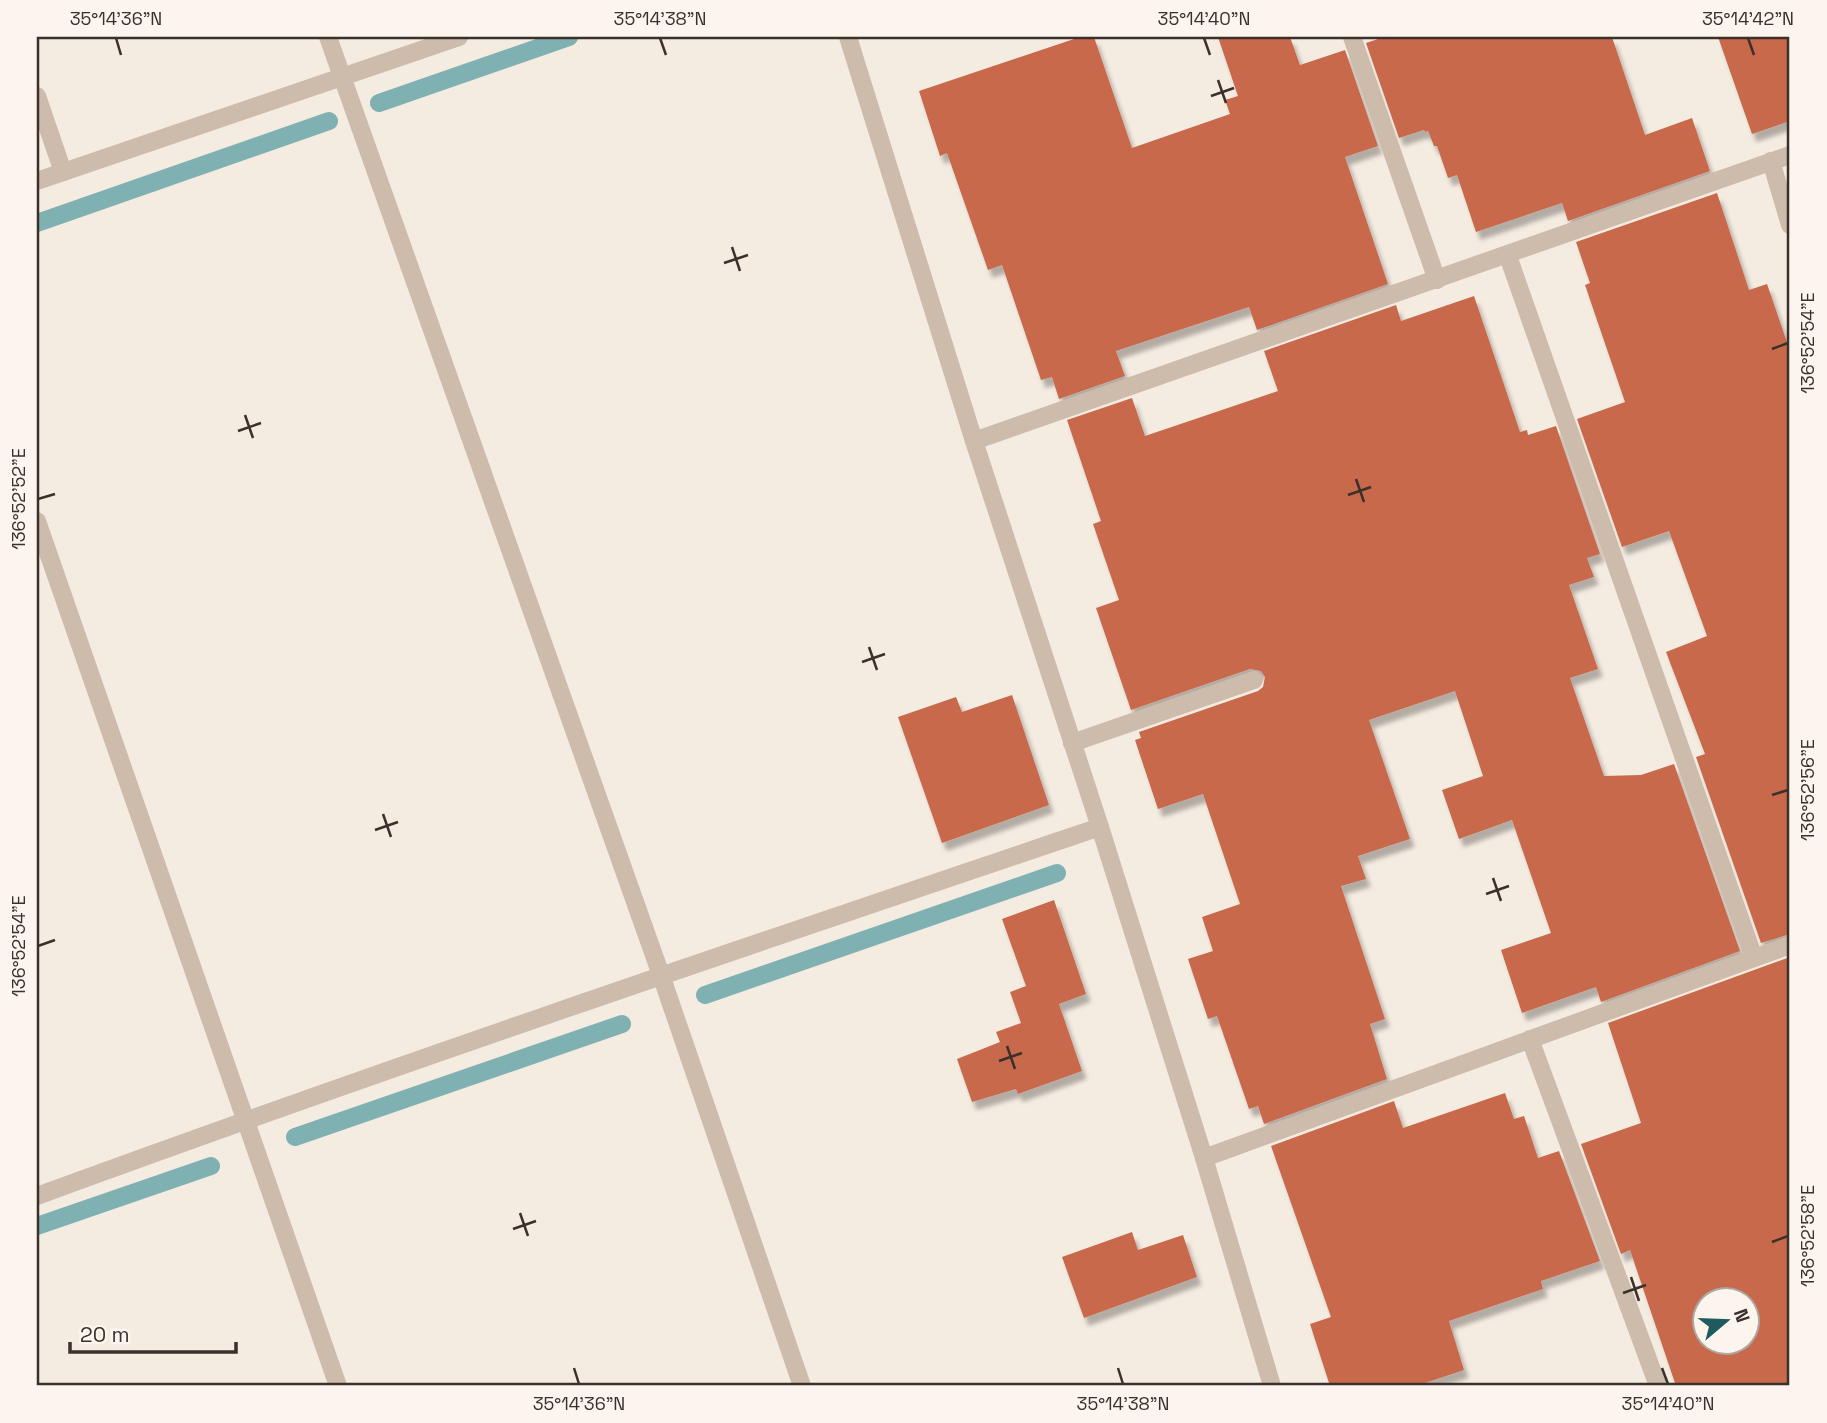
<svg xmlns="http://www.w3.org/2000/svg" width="1827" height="1423" font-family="'Space Grotesk',sans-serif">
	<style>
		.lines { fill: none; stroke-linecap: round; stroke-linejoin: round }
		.stream { stroke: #7fb0b2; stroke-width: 18 }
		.building { fill: #c8694b; fill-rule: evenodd; filter: url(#shadow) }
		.service { stroke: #cdbbac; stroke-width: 18 }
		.minor { stroke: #cdbbac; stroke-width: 18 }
		.tertiary { stroke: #cdbbac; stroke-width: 18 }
		.ticks { fill: none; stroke: #3b302b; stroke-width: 2.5 }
		.neatline { fill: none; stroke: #3b302b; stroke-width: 2.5 }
		.ticks-label { font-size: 18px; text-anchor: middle; fill: #3b302b }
	</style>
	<defs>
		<filter id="shadow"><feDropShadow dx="4.5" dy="8" stdDeviation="2" flood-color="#0004"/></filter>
	</defs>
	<rect width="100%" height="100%" fill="#f4ebe1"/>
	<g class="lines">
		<path class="stream" d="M379 103 569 37
			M37 223 329 121
			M705 995 1057 873
			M295 1137 622 1024
			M37 1226 211 1166"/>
	</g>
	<path class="building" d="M1080 37H1094L1132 148 1230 114 1225 100 1238 96 1218 37H1290L1300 65 1345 50 1378 146 1345 157 1388 284 1257 330 1249 307 1116 351 1125 376 1059 399 1052 377 1041 380 1002 265 988 270 947 153 940 156 919 91Z
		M1384 37H1612L1645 135 1692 118 1710 171 1568 221 1562 203 1476 232 1457 175 1448 178 1437 146H1434L1428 131 1425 132 1424 130 1399 138 1366 43Z
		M1718 37H1790V121L1752 134Z
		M1717 193 1749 290 1767 284 1790 351V934L1761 943 1696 757 1705 754 1666 652 1707 636 1669 531 1622 547 1577 419 1625 402 1585 285 1590 283 1576 242Z
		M1474 296 1520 432 1527 430 1528 435 1556 426 1600 554 1587 558 1594 577 1569 585 1598 669 1570 678 1604 776 1641 775 1674 764 1740 951 1601 1002 1596 987 1522 1013 1501 950 1551 933 1512 820 1459 839 1442 790 1483 776 1455 691 1369 720 1410 839 1358 856 1366 879 1341 886 1385 1019 1370 1024 1387 1079 1264 1124 1258 1106 1249 1109 1217 1016 1208 1019 1188 959 1213 951 1202 917 1240 904 1203 794 1158 809 1135 740 1141 738 1139 732 1258 691 1263 687 1265 677 1261 671 1250 669 1131 710 1096 608 1119 600 1093 524 1101 521 1067 420 1132 398 1145 436 1278 391 1264 351 1396 305 1401 321Z
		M1012 695 1049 805 942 843 898 717 956 697 962 712Z
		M1054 900 1086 994 1059 1004 1082 1071 1018 1094 1016 1089 972 1102 957 1059 1000 1042 996 1032 1021 1023 1010 992 1026 986 1002 919Z
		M1790 957V1386H1676L1630 1250 1621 1254 1581 1144 1641 1123 1608 1023ZM1704 1300H1746V1342H1704Z
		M1505 1093 1514 1119 1524 1116 1538 1158 1559 1151 1600 1261 1541 1281 1543 1289 1449 1321 1464 1370 1416 1386H1330L1310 1324 1331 1317 1271 1146 1394 1101 1403 1128Z
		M1132 1232 1138 1250 1183 1235 1197 1277 1084 1318 1062 1257Z"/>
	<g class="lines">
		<path class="service" d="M37 96 63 172
			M1072 743 1254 680"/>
		<path class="minor" d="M328 37 661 975 802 1386
			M1352 37 1437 280
			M1771 161 1790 225
			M1508 256 1754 958
			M974 441 1790 155
			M37 521 338 1386
			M1530 1039 1658 1386
			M1204 1158 1790 945
			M37 1196C389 1067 745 947 1100 827"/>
		<path class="tertiary" d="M848 37 974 441 1100 827 1204 1158 1272 1386
			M37 181 459 37"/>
	</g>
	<path class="ticks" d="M116 38 121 55M660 38 666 55M1204 38 1210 55M1748 38 1754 55M1218 80 1226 103M1211 96 1234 88M732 247 740 271M724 263 748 255M1772 349 1788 343M245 415 253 438M238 431 261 423M1356 479 1364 502M1348 495 1371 487M38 499 55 494M869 647 877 670M862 662 885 654M1772 795 1788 790M383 814 391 837M375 830 398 822M1493 878 1501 901M1486 894 1509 886M38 946 55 940M1007 1046 1015 1069M999 1061 1022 1053M520 1213 528 1236M513 1229 536 1221M1772 1242 1788 1236M1631 1277 1639 1301M1623 1293 1646 1285M574 1368 579 1384M1118 1368 1123 1384M1662 1368 1668 1384"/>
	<rect width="1827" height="1423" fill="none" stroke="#fbf5ee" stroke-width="77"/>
	<g transform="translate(1726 1321) rotate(71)"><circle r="33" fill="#fbf5ee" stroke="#aea6a0" stroke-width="2"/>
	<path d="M0-5L12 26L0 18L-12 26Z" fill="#1f5a5e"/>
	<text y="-10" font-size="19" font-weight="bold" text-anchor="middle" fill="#3b302b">N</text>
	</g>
	<path d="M70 1342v10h166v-10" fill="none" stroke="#3b302b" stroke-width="3.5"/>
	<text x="80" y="1342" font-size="21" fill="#3b302b" stroke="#fbf5ee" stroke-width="5" paint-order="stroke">20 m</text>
	<rect x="38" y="38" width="1750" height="1346" class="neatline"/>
	<g class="ticks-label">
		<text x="116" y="25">35°14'36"N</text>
		<text x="660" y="25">35°14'38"N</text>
		<text x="1204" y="25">35°14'40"N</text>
		<text x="1748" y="25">35°14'42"N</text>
		<text transform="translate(1808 343) rotate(-90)" y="6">136°52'54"E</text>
		<text transform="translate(19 499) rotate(-90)" y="6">136°52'52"E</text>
		<text transform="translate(1808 790) rotate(-90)" y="6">136°52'56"E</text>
		<text transform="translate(19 946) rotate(-90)" y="6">136°52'54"E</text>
		<text transform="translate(1808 1236) rotate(-90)" y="6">136°52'58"E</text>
		<text x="579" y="1410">35°14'36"N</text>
		<text x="1123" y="1410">35°14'38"N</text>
		<text x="1668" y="1410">35°14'40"N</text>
	</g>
</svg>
